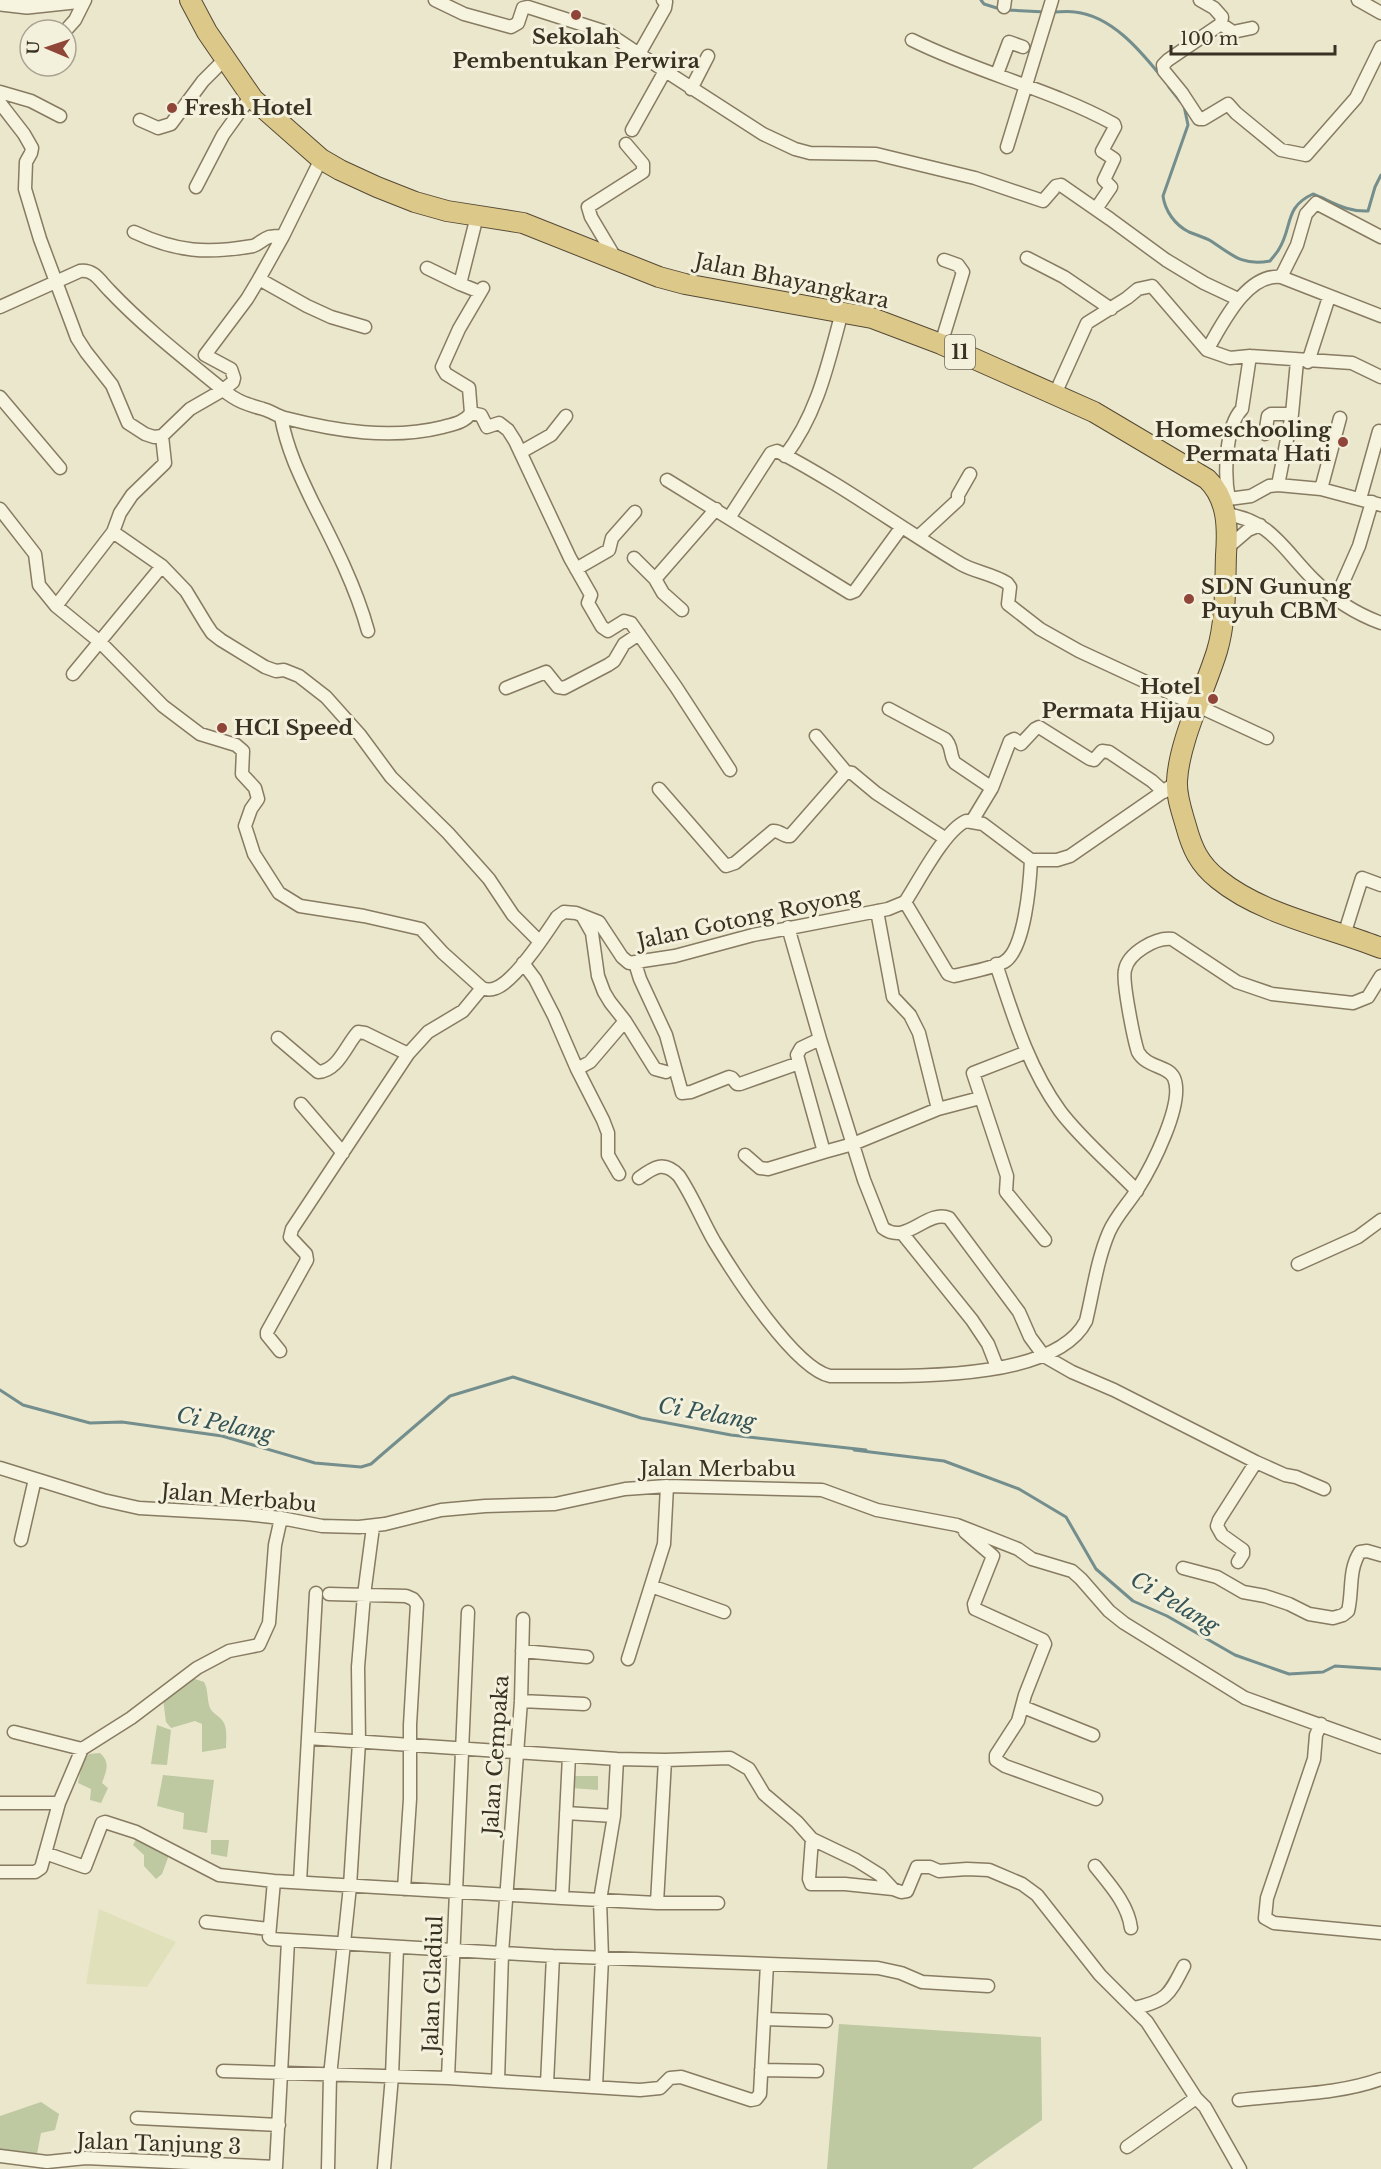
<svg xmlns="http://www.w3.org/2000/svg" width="1381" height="2169" font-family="'Libre Baskerville',serif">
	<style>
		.farmland { fill: #e0e0bb }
		.green { fill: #bec8a1 }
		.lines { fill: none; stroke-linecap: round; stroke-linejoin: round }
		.stream { stroke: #738e8c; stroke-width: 3 }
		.minor-casing { stroke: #877b62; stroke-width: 15 }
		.tertiary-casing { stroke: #877b62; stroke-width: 18 }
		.trunk-casing { stroke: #554935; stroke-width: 22 }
		.minor { stroke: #f6f3df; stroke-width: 12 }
		.tertiary { stroke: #f6f3df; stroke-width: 15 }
		.trunk { stroke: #dcc889; stroke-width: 20 }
		.poi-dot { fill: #8f4538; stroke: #f3f0db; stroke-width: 2 }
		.labels { text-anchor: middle; stroke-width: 6; stroke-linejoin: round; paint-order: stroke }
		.shield { fill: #f3f0db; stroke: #716a5a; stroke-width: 1.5 }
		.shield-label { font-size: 20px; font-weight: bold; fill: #393123 }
		.poi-label { font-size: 21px; font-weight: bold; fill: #393123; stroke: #f3f0db; text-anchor: start }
		.street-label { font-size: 21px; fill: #393123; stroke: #f3f0db }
		.water-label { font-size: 22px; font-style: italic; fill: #345457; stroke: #f3f0db }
	</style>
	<rect width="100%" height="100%" fill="#ebe7cd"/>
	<path class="farmland" d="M99 1909 176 1942 147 1987 86 1984Z"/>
	<path class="green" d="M192 1678 204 1682C208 1689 207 1697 209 1705 211 1713 217 1714 222 1720 228 1727 226 1739 226 1748L202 1752V1724L195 1721 171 1728 166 1722 163 1699Z
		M157 1725 171 1730 167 1765 151 1764Z
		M100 1753C111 1763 106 1771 102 1783L108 1788 101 1803 90 1800 91 1789 78 1783 82 1764 89 1754Z
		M163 1775 214 1780 207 1833 183 1829 184 1813 157 1806Z
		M573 1776H598V1790L571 1788Z
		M137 1838 169 1855 162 1874 156 1879 144 1866V1855L133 1845Z
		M211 1840H229L227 1857 211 1854Z
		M839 2024 1041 2037 1042 2120 972 2169H827Z
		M41 2102 59 2114 55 2130 41 2133 36 2159 0 2152V2116Z"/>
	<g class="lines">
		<path class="stream" d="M981 0 984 4 1000 9
			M1007 10 1045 12
			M1052 12C1060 12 1068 11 1075 12 1111 16 1139 49 1160 75
			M1169 87 1180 101
			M1184 106 1188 125 1163 196C1165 211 1175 225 1189 232 1196 235 1204 237 1211 241 1233 256 1243 266 1270 261 1273 257 1277 253 1279 249 1293 226 1284 207 1313 194 1333 202 1346 212 1368 211L1375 187 1381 175
			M0 1390 23 1405 90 1423 122 1422 222 1436 315 1463 361 1467 371 1464 379 1457 450 1396 513 1377 641 1418 731 1435 866 1450H854L944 1461 1019 1489 1066 1517 1096 1569 1133 1601 1167 1616 1235 1655 1289 1674 1323 1672 1335 1666 1381 1669"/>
		<g class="minor-casing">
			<path id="minor" d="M435 0 464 14 511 27 518 23 523 8 528 7 606 32 639 54
				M663 0 666 2 665 8 639 54 763 134 795 149 810 153 876 154 975 178 1043 201 1056 186 1061 185 1110 219 1166 260 1204 283 1238 299
				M1200 0 1214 8 1222 17 1221 24
				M1358 0 1381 13
				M1004 7 1005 0
				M1221 24 1168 60 1163 65 1164 71 1182 93 1199 119H1203L1228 104 1236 113 1281 150 1306 155 1356 98 1381 47
				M1221 24 1233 32 1252 28
				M66 30 75 20 85 0
				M912 40C978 73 1050 89 1114 124L1115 127 1102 151 1114 159 1104 180 1111 187 1096 209
				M997 74 1009 42 1023 47
				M691 89 708 56
				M0 92 31 101 60 116
				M0 103 24 134 32 148 31 153 26 162 25 189 40 239 77 338 86 352 112 385 128 423 145 434 154 437 162 436 190 409 223 390C238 402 246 404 263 409 271 411 277 416 285 418 336 431 391 440 443 427 454 424 465 422 471 413L469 388 446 374 442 367 459 329 483 288
				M140 120 158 128 171 124 203 81 225 59
				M632 130 665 71
				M1007 147 1052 0
				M321 159 283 236 259 279 307 306 331 317 365 327
				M196 187 223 135 251 96
				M477 216 460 284 480 292
				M134 232C177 252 207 254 253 246 259 244 263 239 269 237 274 236 279 236 283 236
				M1027 258 1064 277 1111 309
				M616 259 591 217 588 207 643 172V164L626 144
				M427 268 460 284
				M1281 277 1381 316
				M0 307 80 271C94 269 100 281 109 290 144 327 184 358 223 390L233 382 234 378 231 369 205 355 247 299 259 279
				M941 344 963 272 958 265 944 260
				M1207 350 1230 358 1250 356 1352 363 1381 377
				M1308 362 1329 297
				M1055 394 1087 323 1127 298 1138 289 1152 286 1207 350C1222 325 1246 273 1281 277L1297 245 1306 214 1316 203 1381 237
				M0 397 60 468
				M471 413 481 415 487 427 499 423 508 430 515 441 570 558 591 595 588 603 602 627 608 631 624 621 631 623 676 687 730 770
				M281 417C287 449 299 474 313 503 334 544 356 587 368 631
				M1265 434 1268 416 1271 414H1292
				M521 452 551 435 566 416
				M785 456C818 413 828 363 842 312
				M667 480 850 593 855 591 901 528
				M1278 485 1292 414 1297 361
				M1321 489 1340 418
				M1229 499C1224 475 1225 427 1242 409L1250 356
				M1360 499 1379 431
				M1221 500 1251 496 1269 486 1278 485 1321 489 1381 505
				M0 509 35 554 39 585 56 606 100 642 163 706 200 734 236 745 243 751 242 774 255 788 258 799 251 809 245 826 254 854 279 893 300 906 364 916 421 929 443 953 482 988C487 990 491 990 496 988 515 981 545 935 557 917L564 912 576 913 599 922 622 957 629 963 675 956 753 935 888 909 905 902C919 881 944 831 966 821L983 824 1031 860H1057L1070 856 1177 782
				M1225 514C1272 520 1284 551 1315 581 1333 599 1357 614 1381 623
				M729 518 771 453 777 451C841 484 899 527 961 564 975 572 993 574 1007 583L1010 587 1008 604 1040 629 1079 651 1267 738
				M113 532 162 566 186 591 206 624 212 633 221 640 265 667 276 671 284 670 299 676 326 697 360 735 391 777 448 833 489 879 513 915 540 942
				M918 537 958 500V495L970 474
				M1227 548 1248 530 1260 525
				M634 558 655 579 716 509
				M576 569 609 550 612 538 635 512
				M655 579 663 593 682 610
				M1336 598 1359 546 1372 502
				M56 606 113 532 120 513 132 495 165 463 162 436
				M73 674 162 566
				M506 688 546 672 558 687 564 688 608 665 614 661 624 644 639 634
				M889 709 945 739C953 746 949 755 955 763L992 788 972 821
				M816 736 846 772
				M992 788 1010 741 1014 739 1021 744 1035 729 1039 727 1090 759 1094 760 1102 751 1109 752 1152 781 1164 792
				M659 789 726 866 735 863 773 831C780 830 783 837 790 836L846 772 852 773 876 793 946 839
				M905 902 948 974 954 976C969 972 990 969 1004 962 1025 950 1030 882 1031 860
				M877 911 893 997 910 1015 919 1033 938 1109
				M583 917 592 933 598 976 604 992 610 1002 625 1021 655 1069 666 1072
				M788 927 820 1039 801 1048 797 1055 824 1152 853 1144 938 1109 980 1098
				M1344 935 1362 878 1381 885
				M523 963 535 979 554 1016 577 1069 603 1120 608 1133V1155L619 1174
				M635 963 640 979 666 1035 682 1093 691 1092 729 1077 732 1078 737 1084H740L799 1063
				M996 964C1013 1015 1028 1067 1060 1111 1081 1139 1112 1165 1137 1191
				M278 1038 318 1072C338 1071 346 1045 358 1032L365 1033 408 1054
				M820 1039 864 1180 883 1228C907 1246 926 1209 949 1218L1019 1312 1030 1337 1044 1356 1072 1372 1114 1390 1256 1462 1285 1475 1296 1477 1324 1489
				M1027 1052 973 1073 1007 1176 1006 1192 1045 1240
				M577 1069 590 1062 625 1021
				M301 1104 343 1153
				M745 1155 760 1168 768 1169 824 1152
				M639 1178C654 1167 664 1160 679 1176 693 1197 702 1220 714 1241 734 1274 794 1368 830 1376 893 1375 1053 1385 1086 1321 1093 1292 1097 1260 1109 1232 1116 1216 1128 1204 1137 1190 1151 1168 1185 1103 1174 1078 1168 1065 1147 1068 1138 1052 1134 1040 1122 981 1125 970 1128 953 1156 937 1172 939L1237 982 1272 994 1353 1003 1368 997 1381 976
				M902 1233 972 1320 988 1344 997 1367
				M1298 1264 1358 1237 1381 1220
				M280 1351 267 1335V1332L307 1260 306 1254 290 1237 292 1229 408 1054 428 1032 463 1011 482 988
				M0 1468 103 1500 139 1508 245 1514 281 1518 322 1526 359 1527 385 1524 441 1510 485 1506 555 1504 625 1489 667 1486 822 1490 877 1510 957 1525 1018 1549 1032 1559 1072 1571 1081 1579 1109 1611 1124 1623 1245 1698 1381 1747
				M965 1532 993 1556 974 1604 975 1609 1043 1640 1045 1644 1025 1695 1018 1721 996 1755V1760L1005 1766 1096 1799
				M21 1540 35 1479
				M1238 1562 1243 1554V1550L1222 1535 1217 1526 1219 1520 1256 1462
				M1183 1568 1217 1577 1243 1592 1265 1596 1289 1604 1309 1614 1333 1618 1343 1615 1348 1611C1353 1592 1348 1570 1360 1552L1367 1551 1381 1555
				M651 1586 724 1612
				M329 1594 406 1596 413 1599 417 1604 410 1725V1799L404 1889
				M522 1651 587 1657
				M628 1659 664 1544 667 1486
				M521 1701 584 1704
				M1023 1707 1093 1735
				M1321 1724 1316 1735 1314 1759 1267 1898 1265 1918 1274 1923 1381 1933
				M14 1732 82 1749
				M308 1738 617 1759 665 1760 730 1758 749 1769 764 1794 797 1822 812 1839 856 1860 880 1875 893 1889 901 1892 907 1891 917 1867H930L939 1871 967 1869 989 1870 1022 1884 1037 1895 1100 1975 1147 2022 1196 2098 1205 2107 1240 2169
				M0 1803H59
				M566 1813 614 1816
				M812 1839 809 1879 811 1884H845L893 1889
				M45 1853 85 1867 102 1823 105 1822 136 1832 219 1875 274 1881 562 1898 657 1903H718
				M1095 1866C1110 1885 1128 1904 1131 1928
				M0 1872H35L41 1868 59 1803 82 1749 131 1718 197 1668 229 1651 259 1645 269 1623 275 1545 281 1518
				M274 1881 269 1937 271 1939 553 1956 878 1968 901 1973 922 1982 988 1986
				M300 1882 316 1593
				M562 1898 569 1756
				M657 1903 665 1760
				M206 1922 269 1929
				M1134 2008C1167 2001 1169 1995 1184 1966
				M764 2019 826 2021
				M761 2070 817 2071
				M223 2071 448 2078 640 2090 660 2088 670 2078 681 2077 751 2100 756 2099 760 2094 767 1964
				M448 2078 468 1612
				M498 2081 502 1953 521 1701 523 1619
				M547 2084 553 1956
				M596 2087 602 1958 600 1900 614 1816 617 1759
				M1239 2100C1286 2094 1337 2095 1381 2079
				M137 2118 279 2125
				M1127 2147 1196 2098
				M0 2156 47 2162 86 2158 276 2167 288 1941
				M328 2169 330 2076 350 1886 359 1742 358 1667 364 1595 373 1527
				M384 2169 392 2076 397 1948"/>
		</g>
		<g class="tertiary-casing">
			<path id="tertiary" d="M0 3 27 6 83 0"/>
		</g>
		<g class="trunk-casing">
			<path id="trunk" d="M190 0 207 32 253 99 321 159 340 170 377 187 415 202 447 211 523 223 659 277 685 284 872 318 941 344 1094 412 1207 479C1228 499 1228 528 1226 555 1225 587 1226 621 1217 651 1205 690 1179 741 1177 781 1176 796 1182 812 1186 826 1192 848 1199 864 1218 879 1262 915 1328 927 1381 948"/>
		</g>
		<use href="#minor" class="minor"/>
		<use href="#tertiary" class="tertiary"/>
		<use href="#trunk" class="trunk"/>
	</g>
	<g class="poi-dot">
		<circle cx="576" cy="15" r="6"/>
		<circle cx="172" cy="108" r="6"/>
		<circle cx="1343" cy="442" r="6"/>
		<circle cx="1189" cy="599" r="6"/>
		<circle cx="1213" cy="699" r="6"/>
		<circle cx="222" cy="728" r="6"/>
	</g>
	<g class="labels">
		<rect class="shield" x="945" y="335" width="30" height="34" rx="4.5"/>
		<g class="shield-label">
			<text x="960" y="359">11</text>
		</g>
		<g class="poi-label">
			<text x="576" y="44" text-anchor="middle">Sekolah<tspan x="576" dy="24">Pembentukan Perwira</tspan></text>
			<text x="184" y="115">Fresh Hotel</text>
			<text x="1331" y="437" text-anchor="end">Homeschooling<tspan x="1331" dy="24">Permata Hati</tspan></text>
			<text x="1201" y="594">SDN Gunung<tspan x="1201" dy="24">Puyuh CBM</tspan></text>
			<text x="1201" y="694" text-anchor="end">Hotel<tspan x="1201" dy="24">Permata Hijau</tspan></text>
			<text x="234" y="735">HCI Speed</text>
		</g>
		<g class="street-label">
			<text transform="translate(792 281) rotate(12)" y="7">Jalan Bhayangkara</text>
			<text transform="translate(749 918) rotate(-12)" y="7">Jalan Gotong Royong</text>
			<text x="718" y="1476">Jalan Merbabu</text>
			<text transform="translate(239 1498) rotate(5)" y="7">Jalan Merbabu</text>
			<text transform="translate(496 1755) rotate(-86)" y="7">Jalan Cempaka</text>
			<text transform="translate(433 1984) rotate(-88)" y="7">Jalan Gladiul</text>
			<text transform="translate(159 2144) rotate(2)" y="7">Jalan Tanjung 3</text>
		</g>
		<g class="water-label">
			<text transform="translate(707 1413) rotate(10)" y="8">Ci Pelang</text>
			<text transform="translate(225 1424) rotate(12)" y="8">Ci Pelang</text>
			<text transform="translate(1175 1602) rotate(31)" y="8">Ci Pelang</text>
		</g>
	</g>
	<g transform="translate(48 48) rotate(272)"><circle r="28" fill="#f3f0db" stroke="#a9a491" stroke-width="1.5"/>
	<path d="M0-4.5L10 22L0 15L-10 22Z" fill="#8f4538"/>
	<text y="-9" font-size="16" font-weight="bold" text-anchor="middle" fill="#393123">U</text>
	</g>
	<path d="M1171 45v9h164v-9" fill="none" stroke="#393123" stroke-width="3"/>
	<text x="1180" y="45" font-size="18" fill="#393123" stroke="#f3f0db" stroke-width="4.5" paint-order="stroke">100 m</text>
</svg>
